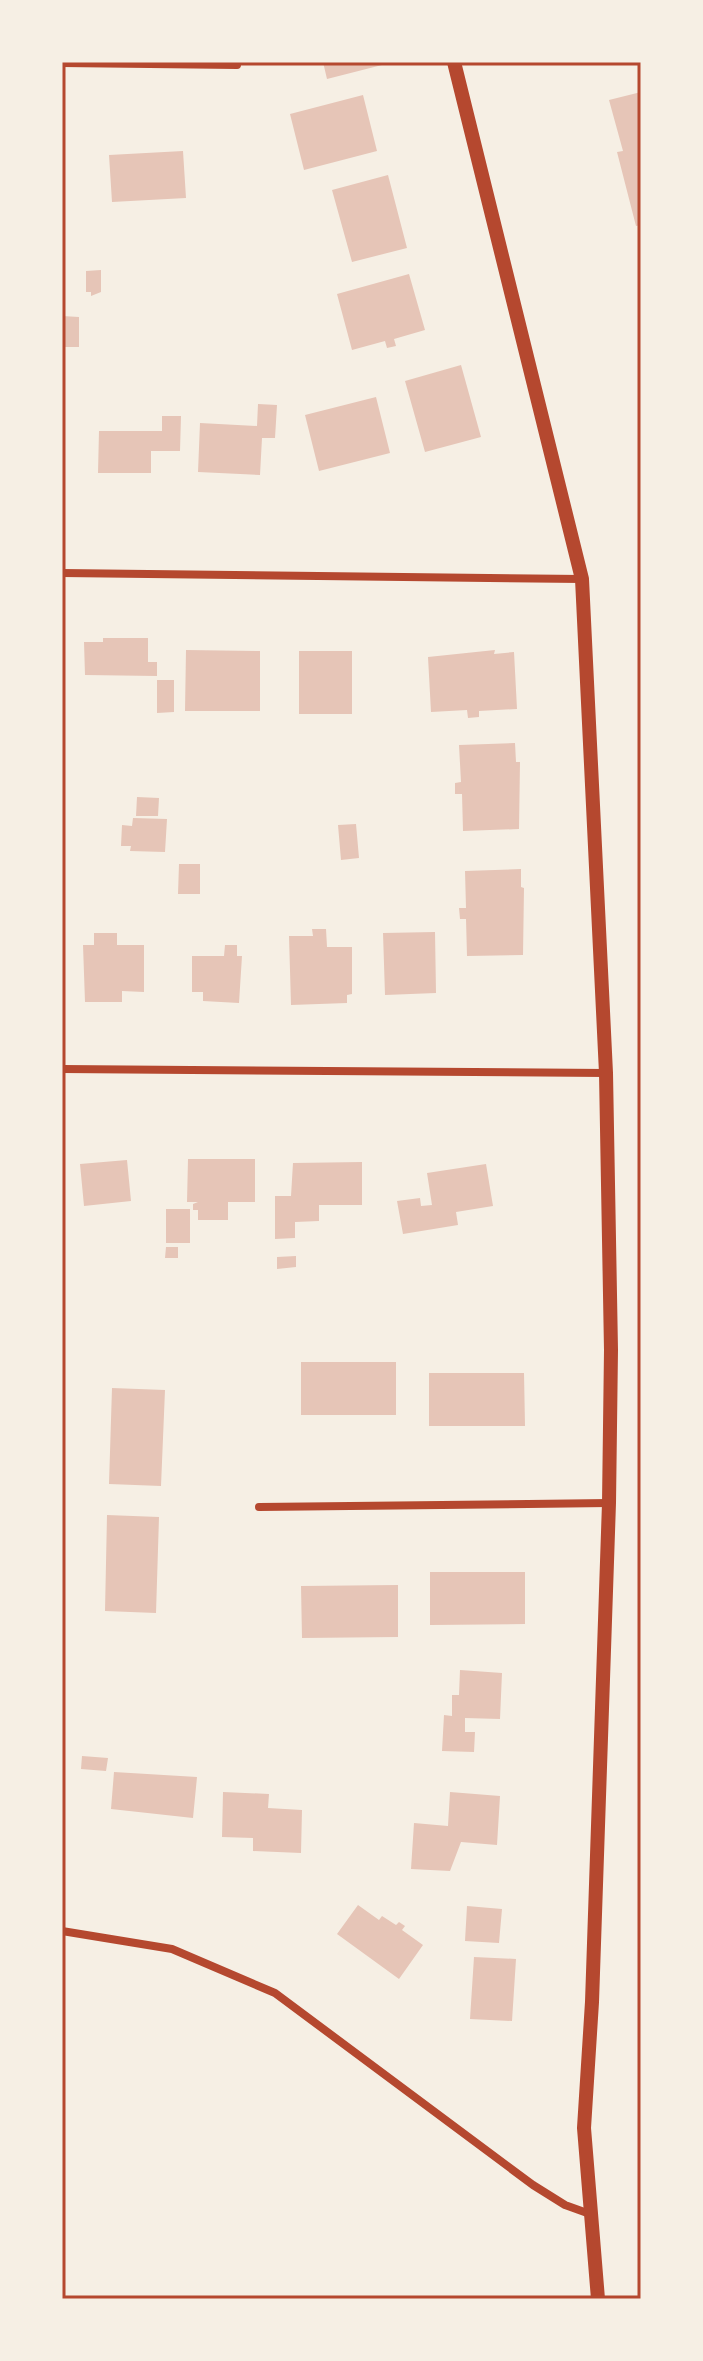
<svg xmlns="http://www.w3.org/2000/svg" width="703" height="2361" font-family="Lato,sans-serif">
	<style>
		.building { fill: #e6c5b7 }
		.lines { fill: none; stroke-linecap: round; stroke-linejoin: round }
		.minor { stroke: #b5482f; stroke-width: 8 }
		.tertiary { stroke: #b5482f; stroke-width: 14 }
		.neatline { fill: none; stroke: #b5482f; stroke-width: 3 }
	</style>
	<rect width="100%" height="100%" fill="#f6efe4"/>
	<path class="building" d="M323 62H382V65L327 79Z
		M641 92V225L636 226 617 152 623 151 609 100Z
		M363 95 377 151 304 170 290 114Z
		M183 151 186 198 112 202 109 155Z
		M388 175 407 248 352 262 332 190Z
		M101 270V292L91 296V292H86V271Z
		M409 274 425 330 394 339 396 346 387 348 385 341 352 350 337 294Z
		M62 316 79 317V347H62Z
		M461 365 481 437 425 452 405 381Z
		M376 397 390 453 319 471 305 415Z
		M258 404 277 405 275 438H262L260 475 198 472 200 423 257 426Z
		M162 416H181L180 451H151V473H98L99 431H162Z
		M103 638H148V662H157V676L85 675 84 642H103Z
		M186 650 260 651V711H185Z
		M495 650 494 654 514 652 517 709 479 711V717L468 718 467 710 431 712 428 657Z
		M299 651H352V714H299Z
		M157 680H174V712L157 713Z
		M515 743 516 762H520L519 829 463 831 462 794H455V783L461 782 459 745Z
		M137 797 159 798 158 816H136Z
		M133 818 167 819 165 852 130 851 131 846H121L122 825 132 826Z
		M356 824 359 858 341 860 338 825Z
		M179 864H200V894H178Z
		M521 869V887L524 888 523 955 467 956 466 919H460L459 908H466L465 871Z
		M312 929H326L327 947H352V994L347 995V1003L291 1005 289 936H313Z
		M435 932 436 993 385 995 383 933Z
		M94 933H117V945H144V992L122 991V1002H85L83 945H94Z
		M225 945H237V956H242L239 1003 203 1001V992H192V956H224Z
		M188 1159H255V1202H228V1220H198V1210H193V1204L198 1202H187Z
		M127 1160 131 1201 84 1206 80 1164Z
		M362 1162V1205H319V1221L295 1222V1238L275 1239V1196H291L293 1163Z
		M486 1164 493 1206 456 1212 458 1225 403 1234 397 1201 420 1198 421 1206 432 1205 427 1173Z
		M166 1209H190V1243H166Z
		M166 1247H178V1258H165Z
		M296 1256V1267L277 1269V1257Z
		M301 1362H396V1415H301Z
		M429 1373H524L525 1426H429Z
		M112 1388 165 1390 161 1486 109 1484Z
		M107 1515 159 1517 156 1613 105 1611Z
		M430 1572H525V1624L430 1625Z
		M398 1585V1637L302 1638 301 1586Z
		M460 1670 502 1673 500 1719 465 1718V1732H475L474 1752 442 1751 444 1715 452 1716V1695H459Z
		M82 1756 108 1758 106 1771 81 1769Z
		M114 1772 197 1777 193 1818 111 1809Z
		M223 1792 269 1794 268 1808 302 1810 301 1853 253 1851V1838L222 1837Z
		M450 1792 500 1796 497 1845 461 1842 450 1871 411 1869 414 1823 448 1826Z
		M358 1905 379 1920 382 1916 396 1925 399 1922 405 1926 402 1930 423 1945 399 1979 337 1934Z
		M467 1906 502 1909 499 1943 465 1941Z
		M474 1957 516 1959 512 2021 470 2019Z"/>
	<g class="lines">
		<path class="minor" d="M62 63 237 65
			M62 573 582 579
			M62 1069 606 1073
			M259 1507 609 1503
			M62 1931 172 1949 275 1993 533 2185 565 2205 590 2214"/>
		<path class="tertiary" d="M454 62 582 579 606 1073 611 1350 609 1503 592 2002 584 2128 598 2299"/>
	</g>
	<rect width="703" height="2361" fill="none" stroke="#f6efe4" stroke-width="128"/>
	<rect x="64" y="64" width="575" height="2233" class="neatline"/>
</svg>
